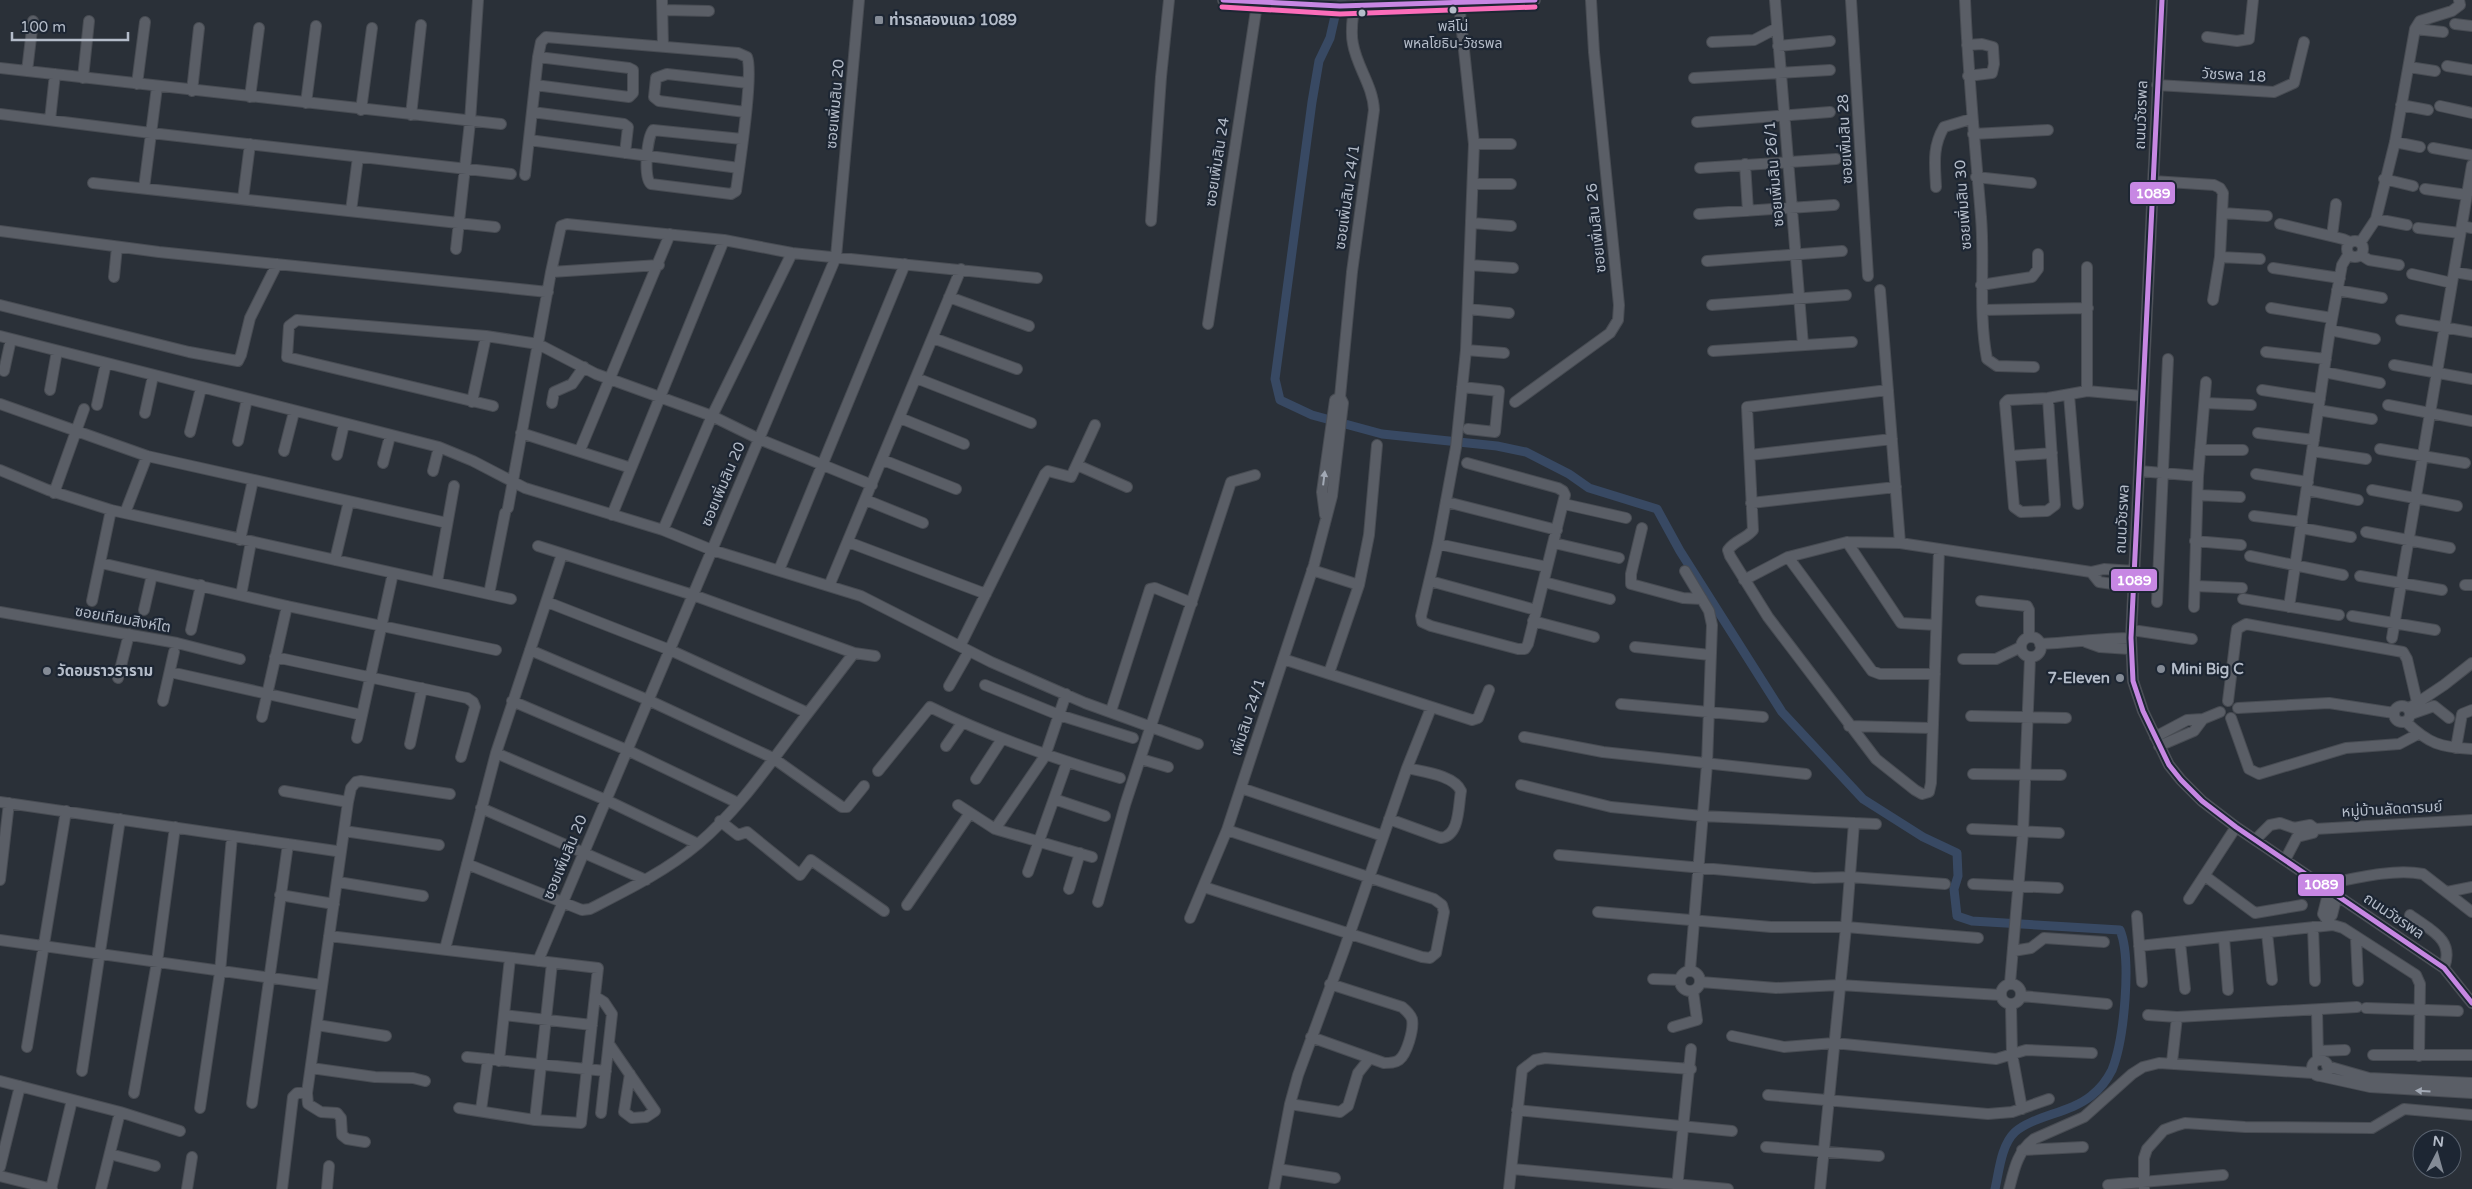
<svg xmlns="http://www.w3.org/2000/svg" width="2472" height="1189" font-family="'Varela Round','Noto Sans Thai',sans-serif">
	<style>
		.lines { fill: none; stroke-linecap: round; stroke-linejoin: round }
		.canal { stroke: #384963; stroke-width: 9 }
		.minor-casing { stroke: #484c53; stroke-width: 12 }
		.minor { stroke: #5a5e66; stroke-width: 10 }
		.bus-1-casing { stroke: #1d2633; stroke-width: 9 }
		.bus-2-casing { stroke: #1d2633; stroke-width: 9 }
		.bus-1 { stroke: #c787e3; stroke-width: 5 }
		.bus-2 { stroke: #fb6dba; stroke-width: 5 }
		.oneway { fill: #a2a9b5 }
		.bus-dot { fill: #b4bcc9; stroke: #1d2633; stroke-width: 2 }
		.poi-dot { fill: #848b96; stroke: #1d2633; stroke-width: 2 }
		.labels { text-anchor: middle; stroke-width: 4.5; stroke-linejoin: round; paint-order: stroke }
		.bus-label { font-size: 14px; fill: #b4bcc9; stroke: #1d2633 }
		.poi-label { font-size: 15px; font-weight: bold; fill: #b4bcc9; stroke: #1d2633; text-anchor: start }
		.street-label { font-size: 15px; fill: #b4bcc9; stroke: #1d2633 }
		.line-badge { stroke: #1d2633; stroke-width: 2 }
		.badge-label { font-size: 14px; text-anchor: middle; font-weight: bold; fill: #fff }
	</style>
	<rect width="100%" height="100%" fill="#2a3038"/>
	<g class="lines">
		<path class="canal" d="M1342 0 1335 16 1330 38 1319 61 1312 102 1275 379 1280 400 1312 415 1382 434 1497 446 1526 452 1569 474 1589 488 1657 509 1680 551 1782 712 1863 799 1923 837 1957 853 1958 876 1954 889 1957 916 1972 921 2120 930C2132 959 2124 1040 2112 1070 2107 1080 2100 1089 2091 1096 2070 1113 2033 1116 2015 1132 2001 1145 1999 1172 1995 1189"/>
		<g class="minor-casing">
			<path id="minor" d="M662 0 663 46
				M1223 0C1326 12 1432 4 1535 0
				M1775 0 1803 345
				M1851 0 1868 276
				M1965 0C1968 73 1975 145 1981 217 1985 264 1978 312 1987 359L1997 366 2034 367
				M2162 0 2131 638 2133 681 2143 711 2169 765 2181 780 2202 801 2236 827 2444 968 2472 1003
				M1459 3 1474 144 1466 350 1456 447 1438 544 1421 616 1422 622 1431 626 1518 649H1525L1528 644 1565 495 1563 491 1558 488 1467 463
				M663 10 709 11
				M2455 24 2472 26
				M2415 29 2443 32
				M2207 37 2237 41 2249 39 2253 0
				M1712 42 1754 40 1777 28
				M1967 45 1982 44 1993 47 1994 64 1992 73 1968 76
				M1778 46 1830 41
				M2447 66 2472 70
				M2409 67 2435 71
				M0 68 501 124
				M27 71 33 21
				M83 78 89 21
				M1694 78 1830 70
				M137 84 145 22
				M535 85 629 97 633 93V70L629 68 538 57
				M2157 85 2274 92 2294 83 2304 42
				M192 91 199 28
				M250 97 259 28
				M306 103 316 26
				M2401 105 2428 110
				M2440 106 2472 113
				M361 110 372 28
				M532 112 624 124 628 127 625 153
				M745 112 659 101 654 97 656 78 667 74 748 83
				M0 114 151 133 511 174
				M411 115 421 25
				M50 120 55 74
				M1697 122 1830 112
				M1973 134 2048 130
				M529 140 739 168
				M2395 142 2420 147
				M1474 144H1511
				M2433 148 2472 155
				M1745 164 1748 211
				M1700 168 1836 159
				M525 175 538 57 541 42 546 37 738 53 747 57C754 73 739 168 736 191L731 194 651 184C643 178 647 138 653 130L742 139
				M1976 177 2031 183
				M2384 179 2413 186
				M2153 181 2214 185 2220 188 2223 193 2220 257 2213 300
				M93 183 495 227
				M1473 184H1511
				M1936 187C1935 165 1932 147 1944 127L1971 119
				M144 188 157 87
				M2425 189 2467 195
				M243 199 250 144
				M351 211 358 157
				M2223 213 2267 216
				M1699 214 1834 205
				M2376 219 2407 225
				M1151 221 1161 77 1169 0
				M1472 223 1511 226
				M2280 224 2343 239 2350 242
				M2462 226 2472 228
				M2418 228 2460 233
				M0 231 159 252 548 292
				M2332 236 2336 204
				M2347 249a8 8 0 1 1 16 0a8 8 0 1 1-16 0Z
				M2360 243 2376 219 2395 142 2415 29 2420 21 2452 11 2460 5 2459 0
				M456 249 470 122 478 0
				M2361 255 2369 260 2399 265
				M2220 257 2260 259
				M1707 261 1842 251
				M1470 265 1513 268
				M2273 268 2340 278
				M551 272 659 265
				M2454 272 2472 275
				M2412 274 2452 283
				M114 277 117 247
				M1981 285 2032 277 2038 269V254
				M1880 290 1900 543
				M2337 290 2382 298
				M949 297 1029 326
				M0 305 189 352 238 361 241 355 250 318 277 264
				M1712 305 1846 295
				M2271 308 2332 318
				M1468 309 1509 313
				M1983 310 2088 308
				M2401 320 2472 332
				M1208 324 1257 4
				M2330 330 2375 339
				M0 336 439 447 473 461 525 488 663 530 712 550 861 596 991 662 1085 703 1198 744
				M933 338 1017 369
				M1466 350 1504 353
				M1713 351 1852 342
				M2266 352 2326 359
				M2394 365 2472 379
				M4 371 11 339
				M2324 372 2380 383
				M916 378 1031 423
				M1462 387 1499 391 1495 432 1468 429
				M50 390 57 351
				M1888 390 1747 407 1753 530C1746 539 1735 540 1728 550L1730 556 1768 617 1876 759 1915 790 1922 794 1929 792 1931 783 1939 550
				M2262 390 2320 399
				M2087 391V267
				M2069 395 2078 504
				M2048 398 2055 505 2047 511 2021 512 2014 507 2005 403 2008 400 2048 398 2087 391 2142 396
				M472 402 486 336
				M1515 402 1610 333 1618 320 1619 305 1594 52 1591 0
				M552 403 554 392 572 384 584 367
				M2205 403 2251 405
				M0 404 147 456 447 523
				M97 405 106 363
				M2388 405 2472 421
				M493 406 287 357 289 326 297 320 486 336 538 344 596 374 712 416 759 439 872 485
				M2318 410 2372 419
				M145 413 153 376
				M900 418 964 444
				M190 432 201 388
				M521 433 631 468
				M2258 433 2314 440
				M238 441 247 399
				M2380 449 2465 463
				M580 450 670 234
				M2200 450H2243
				M284 451 294 412
				M2312 451 2366 459
				M337 455 344 424
				M1750 455 1892 439
				M2010 456 2052 453
				M883 460 956 489
				M383 463 390 436
				M1077 465 1127 487
				M0 470 48 490 111 510 511 599
				M433 471 439 447
				M2139 471 2198 476
				M2256 474 2308 482
				M2307 490 2358 500
				M2372 490 2457 506
				M54 493 84 409
				M2198 495 2240 497
				M866 500 923 523
				M1447 502 1557 530
				M1751 503 1896 487
				M1564 504 1626 518
				M508 508 551 272 561 226 567 224 724 240 792 253 1037 278
				M125 513 147 456
				M612 515 724 240
				M1325 515 1322 492 1335 400 1340 397
				M2254 516 2302 522
				M1642 528 1631 574V584L1683 598 1702 599
				M2301 528 2351 537
				M663 530 712 416 792 253
				M2366 532 2450 548
				M240 540 253 480
				M2195 541 2241 545
				M848 542 986 594
				M1847 542 1901 623 1936 625
				M1554 543 1619 558
				M1438 544 1547 567
				M538 546 693 595 854 653 875 656
				M2250 556 2343 575
				M1788 557 1872 671 1880 674H1935
				M335 560 349 501
				M101 563 287 606 496 650
				M779 570 905 264
				M1312 570 1359 585
				M1685 571 1709 611 1712 625 1707 764 1690 970
				M2091 572 2099 582 2133 587
				M2360 576 2442 590
				M1744 580 1788 557 1847 542 1900 543 2091 572 2104 569 2134 571
				M1430 581 1536 610
				M437 582 454 486
				M1544 582 1610 599
				M2465 585H2472
				M829 586 961 269
				M2195 586 2242 588
				M489 594 505 513
				M241 595 251 542
				M2243 599 2339 615
				M92 601 111 510
				M1981 601 2027 606 2029 610V637
				M547 602 670 650 808 713 854 653
				M2157 602 2168 359
				M2194 607 2198 476 2206 382
				M2289 607 2330 330 2342 265 2348 255
				M144 610 152 575
				M0 612 177 643 240 659
				M2352 616 2435 630
				M1533 621 1594 637
				M191 630 201 585
				M2132 630 2192 639
				M2021 647a10 10 0 1 1 20 0a10 10 0 1 1-20 0Z
				M2392 638 2472 165
				M2086 642 2100 647 2130 649
				M2040 644C2071 643 2100 638 2131 638
				M960 646 1045 474 1048 471 1071 477 1095 425
				M1635 647 1710 655
				M530 650 648 700 773 758 842 807H847L864 786
				M275 657 467 698 473 702 475 707 461 757
				M1283 659 1472 720 1478 718 1489 690
				M1963 659H1996L2021 647
				M170 672 362 715
				M1329 673 1359 585 1369 535 1377 445
				M118 678 129 634
				M985 685 1059 715 1133 738
				M949 686 969 651
				M163 701 174 652
				M512 701 627 750 738 803
				M2228 701 2236 636 2237 629 2246 624 2403 652 2407 659 2417 702
				M1621 704 1763 717
				M2394 714a8 8 0 1 1 16 0a8 8 0 1 1-16 0Z
				M2238 708 2329 703 2394 713
				M2408 709 2444 685 2472 663
				M1111 711 1150 589 1155 588 1192 603
				M2411 714 2434 706 2449 718
				M1971 716 2066 718
				M262 717 287 606
				M2231 718 2249 769 2259 774 2346 748 2399 744 2418 734
				M2406 722C2429 744 2440 747 2472 749
				M1849 726 1931 728
				M1524 737 1603 752 1806 774
				M2155 737 2187 720 2203 719 2220 712
				M357 738 393 573
				M410 744 422 688
				M946 746 962 723
				M2159 746 2194 731 2203 719
				M2456 748 2462 714 2472 710
				M496 753 606 800 698 844
				M1141 759 1168 767
				M878 771 930 707C991 737 1055 759 1120 778
				M1973 774 2061 775
				M976 779 1002 739
				M1521 785 1611 807 1702 816 1876 824
				M1241 788 1383 836
				M284 791 348 802
				M1054 799 1105 816
				M0 802 336 851
				M958 805 995 829 1045 756 1066 694
				M481 808 646 880
				M1389 819 1441 838C1460 835 1458 807 1461 791 1454 775 1423 772 1407 768
				M720 821 738 835 747 832 800 875 811 860 884 911
				M995 829 1092 857
				M1972 829 2059 833
				M344 831 439 845
				M2255 840 2270 825 2280 823 2294 828 2310 825 2315 829 2472 820
				M1559 855 1814 878 1850 877 1945 884
				M2285 860 2297 837 2313 833 2315 829
				M467 864 582 910 590 909C627 890 666 871 698 844 741 808 774 757 808 713
				M1028 872 1067 762
				M2205 876 2255 913 2302 905
				M0 880 9 803
				M338 882 423 896
				M1973 884 2058 888
				M2322 885C2352 879 2393 868 2423 874L2472 912
				M1204 887 1422 957 1430 958 1436 953 1444 912 1442 905 1434 899 1227 830
				M1069 889 1080 853
				M2329 890 2323 914 2327 920 2332 915 2337 895
				M2447 892 2472 887
				M280 895 334 904
				M2189 899 2236 827
				M1098 902 1125 805 1231 482 1255 475
				M907 905 970 813
				M1598 912 1771 927H1846L1978 938
				M2410 915C2430 930 2455 939 2444 968
				M2137 916 2142 982
				M1190 918 1227 830 1314 565 1332 496 1343 403 1340 397 1352 272 1374 110C1373 86 1357 67 1353 44 1350 31 1353 18 1354 6
				M2313 927 2315 981
				M2267 933 2272 980
				M329 936 598 968 581 1123 535 1120 459 1108
				M2224 938 2228 990
				M2356 938 2358 981
				M0 940 322 985
				M2180 943 2185 989
				M2139 946 2333 925 2343 928 2416 975 2420 984 2419 1056
				M445 949 496 753 562 554
				M2013 951 2031 948 2044 938 2104 942
				M538 961 836 257 859 0
				M1680 981a10 10 0 1 1 20 0a10 10 0 1 1-20 0Z
				M1653 979 1680 980
				M1701 982 1776 988 1840 985 2000 995
				M2010 983 2023 832 2030 658
				M2001 994a10 10 0 1 1 20 0a10 10 0 1 1-20 0Z
				M2022 996 2107 1004
				M596 997 604 1002 612 1014 601 1113
				M2011 1005 2012 1054 2022 1109
				M2366 1008 2458 1011
				M2317 1010 2318 1060
				M504 1015 592 1025
				M2148 1015 2177 1017 2357 1007
				M317 1025 386 1036
				M1673 1027 1697 1020 1693 991
				M1732 1036 1784 1047 1834 1043 1996 1059 2026 1050 2092 1053
				M1311 1037 1384 1063C1390 1063 1395 1063 1399 1060 1407 1054 1414 1029 1412 1019 1410 1014 1407 1011 1402 1007L1330 984
				M609 1044 655 1111 646 1117 632 1118 624 1112 630 1074
				M27 1047 66 811
				M2318 1051 2345 1050
				M2373 1055H2472
				M467 1057 606 1071
				M2312 1068a8 8 0 1 1 16 0a8 8 0 1 1-16 0Z
				M499 1061 510 958
				M2172 1062 2177 1017
				M2327 1066 2369 1078 2472 1083
				M311 1068 375 1077 413 1078 425 1081
				M82 1071 120 819
				M2320 1076 2370 1087 2472 1093
				M0 1081 120 1112 180 1131
				M134 1093 157 962 175 827
				M1768 1095 1988 1114 2012 1112 2049 1099
				M252 1103 288 844
				M1290 1104 1340 1112 1348 1106 1358 1073 1370 1058
				M200 1108 220 972 232 836
				M481 1110 488 1059
				M1517 1110 1732 1131
				M535 1120 552 963
				M365 1142 347 1139 342 1135 341 1118 337 1113 321 1112 308 1104 307 1093 348 802 351 788 356 782 361 781 450 794
				M1766 1147 1879 1156
				M2022 1150 2083 1147
				M110 1154 155 1166
				M0 1167 20 1086
				M1278 1169 1335 1178
				M1512 1169 1728 1189
				M0 1176 52 1189
				M2108 1185 2223 1175
				M1677 1188 1691 1049
				M51 1189 72 1100
				M101 1189 120 1112
				M187 1189 192 1157
				M282 1189 293 1097 297 1093H307
				M327 1189 329 1166
				M1274 1189 1290 1104 1298 1075 1344 950 1407 768 1431 708
				M1509 1189 1522 1070 1535 1060 1545 1058 1691 1069
				M1820 1189 1846 927 1854 823
				M2009 1189C2014 1170 2017 1152 2034 1139L2084 1117 2132 1074 2143 1067 2159 1063 2313 1073
				M2144 1189V1158L2147 1149 2164 1130 2175 1126 2185 1123 2245 1127 2372 1128 2404 1109 2472 1115"/>
		</g>
		<use href="#minor" class="minor"/>
		<g class="bus-1-casing">
			<path id="bus-1" d="M1223 0 1340 6 1535 0
				M2162 0 2131 638 2133 681 2143 711 2169 765 2181 780 2202 801 2236 827 2444 968 2472 1003"/>
		</g>
		<g class="bus-2-casing">
			<path id="bus-2" d="M1222 7 1340 14 1535 7"/>
		</g>
		<use href="#bus-1" class="bus-1"/>
		<use href="#bus-2" class="bus-2"/>
	</g>
	<defs><path id="oneway-solid" d="M-6-.8H1V-3.2L6.5 0L1 3.2V.8H-6Z" transform="scale(1.25)"/></defs>
	<g class="oneway">
		<use href="#oneway-solid" transform="translate(1324 478) rotate(-83)"/>
		<use href="#oneway-solid" transform="translate(2423 1091) rotate(-177)"/>
	</g>
	<g class="bus-dot">
		<circle cx="1453" cy="10" r="4.5"/>
		<circle cx="1362" cy="13" r="4.5"/>
	</g>
	<g class="poi-dot">
		<rect x="874" y="15" width="10" height="10" rx="2.5"/>
		<circle cx="2161" cy="669" r="5"/>
		<circle cx="47" cy="671" r="5"/>
		<circle cx="2120" cy="678" r="5"/>
	</g>
	<g class="labels">
		<g class="bus-label">
			<text x="1453" y="31">พลีโน่<tspan x="1453" dy="17">พหลโยธิน-วัชรพล</tspan></text>
		</g>
		<g class="poi-label">
			<text x="889" y="25">ท่ารถสองแถว 1089</text>
			<text x="2171" y="674">Mini Big C</text>
			<text x="57" y="676">วัดอมราวราราม</text>
			<text x="2110" y="683" text-anchor="end">7-Eleven</text>
		</g>
		<g class="street-label">
			<text transform="translate(2234 75) rotate(3)" y="5">วัชรพล 18</text>
			<text transform="translate(835 104) rotate(-85)" y="5">ซอยเพิ่มสิน 20</text>
			<text transform="translate(2141 115) rotate(-88)" y="5">ถนนวัชรพล</text>
			<text transform="translate(1845 139) rotate(-93)" y="5">ซอยเพิ่มสิน 28</text>
			<text transform="translate(1217 162) rotate(-81)" y="5">ซอยเพิ่มสิน 24</text>
			<text transform="translate(1774 174) rotate(-95)" y="5">ซอยเพิ่มสิน 26/1</text>
			<text transform="translate(1347 197) rotate(-82)" y="5">ซอยเพิ่มสิน 24/1</text>
			<text transform="translate(1963 205) rotate(-94)" y="5">ซอยเพิ่มสิน 30</text>
			<text transform="translate(1596 228) rotate(-96)" y="5">ซอยเพิ่มสิน 26</text>
			<text transform="translate(723 484) rotate(-67)" y="5">ซอยเพิ่มสิน 20</text>
			<text transform="translate(2122 519) rotate(-87)" y="5">ถนนวัชรพล</text>
			<text transform="translate(123 619) rotate(10)" y="5">ซอยเทียมสิงห์โต</text>
			<text transform="translate(1248 717) rotate(-72)" y="5">เพิ่มสิน 24/1</text>
			<text transform="translate(2392 809) rotate(-3)" y="5">หมู่บ้านลัดดารมย์</text>
			<text transform="translate(565 857) rotate(-67)" y="5">ซอยเพิ่มสิน 20</text>
			<text transform="translate(2394 916) rotate(34)" y="5">ถนนวัชรพล</text>
		</g>
	</g>
	<g class="line-badge">
		<rect x="2129" y="181" width="47" height="24" rx="5" fill="#c787e3"/>
		<rect x="2110" y="568" width="48" height="24" rx="5" fill="#c787e3"/>
		<rect x="2297" y="873" width="48" height="24" rx="5" fill="#c787e3"/>
	</g>
	<g class="badge-label">
		<text x="2153" y="198">1089</text>
		<text x="2134" y="585">1089</text>
		<text x="2321" y="889">1089</text>
	</g>
	<g transform="translate(2437 1154) rotate(6)"><circle r="24" fill="#1d2633" stroke="#59626f"/>
	<path d="M0-4L9 19L0 12L-9 19Z" fill="#848b96"/>
	<text y="-8" font-size="14" font-weight="bold" text-anchor="middle" fill="#b4bcc9">N</text>
	</g>
	<path d="M12 32v8h116v-8" fill="none" stroke="#b4bcc9" stroke-width="2.5"/>
	<text x="20" y="32" font-size="15" fill="#b4bcc9" stroke="#1d2633" stroke-width="4" paint-order="stroke">100 m</text>
</svg>
